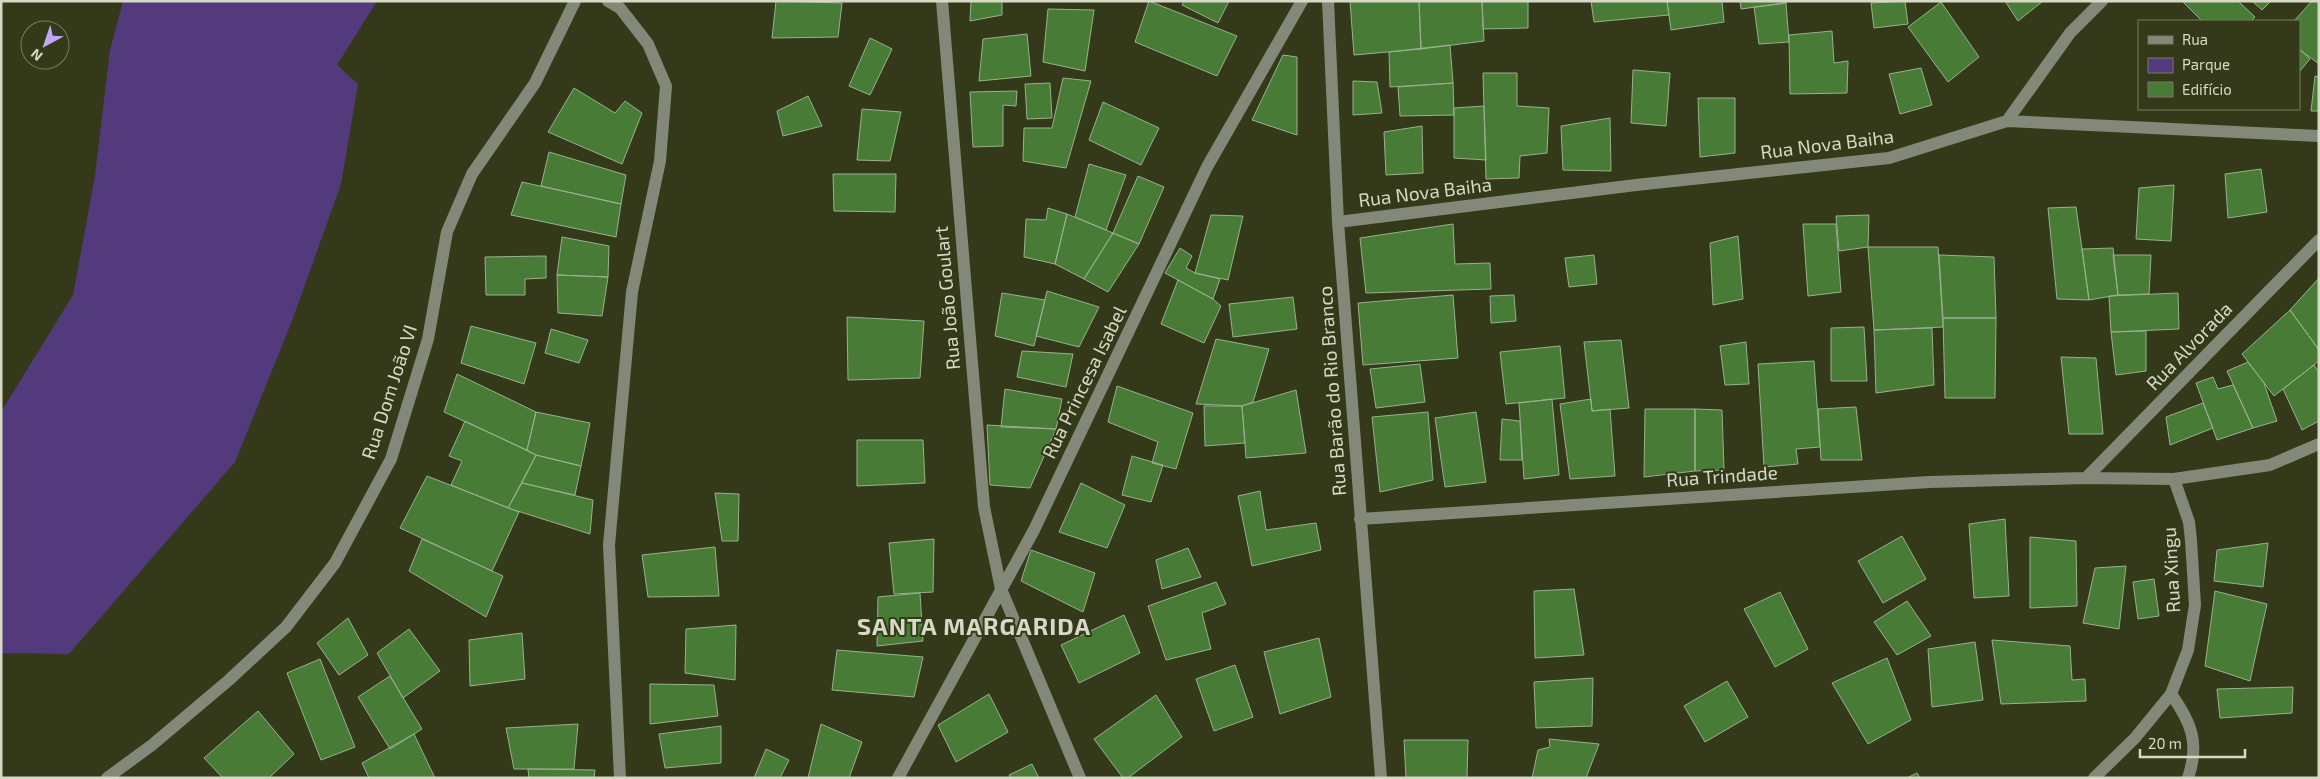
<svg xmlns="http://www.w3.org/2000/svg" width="2320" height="779" font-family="'Exo 2',sans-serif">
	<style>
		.green { fill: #523a7d }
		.building { fill: #487b35; stroke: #99b191 }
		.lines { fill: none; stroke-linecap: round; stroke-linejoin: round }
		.minor { stroke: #848878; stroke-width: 12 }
		.labels { text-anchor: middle; stroke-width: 4; stroke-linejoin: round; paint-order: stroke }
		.street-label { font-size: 19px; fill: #d5d9c6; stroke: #343a19 }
		.district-label { font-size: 24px; font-weight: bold; letter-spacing: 1px; fill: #d5d9c6; stroke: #343a19 }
	</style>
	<rect width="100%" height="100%" fill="#343a19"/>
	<path class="green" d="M123 1H377L337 65 358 84 341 184 292 321 235 462 69 654 1 653V412L73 295 95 176 110 50Z"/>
	<path class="building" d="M776 1 842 3 838 37 772 38Z
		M971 1H1002V15L970 21Z
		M1149 1 1237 36 1217 76 1135 42Z
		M1184 1H1229L1218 23 1182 5Z
		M1350 1H1419L1421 49 1354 55Z
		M1419 1H1482L1484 41 1421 49Z
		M1482 1H1528V28L1483 29Z
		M1591 1H1667L1669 15 1594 22Z
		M1667 1H1722L1724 22 1671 30Z
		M1740 1H1786V3L1741 9Z
		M1905 1 1908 24 1874 28 1871 3Z
		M2005 1H2043L2018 21Z
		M2182 1H2238L2255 17 2251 21H2202Z
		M2252 1H2271L2262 10Z
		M2312 1H2319V64L2299 49V21H2294Z
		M1941 2 1979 57 1948 82 1908 27Z
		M1786 3 1789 42 1759 44 1754 7Z
		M1048 9 1094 10 1085 71 1043 62Z
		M1832 31 1834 63 1848 61 1847 93 1790 94 1789 35Z
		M1027 34 1031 76 979 81 983 39Z
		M870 38 892 49 870 95 849 86Z
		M1450 45 1453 83 1390 87 1389 52Z
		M2299 49 2310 59 2299 72Z
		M1283 55 1297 57V135L1252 120Z
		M1921 68 1932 105 1900 114 1889 74Z
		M1633 70 1670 73 1666 126 1631 123Z
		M1483 73H1517V106L1549 108 1547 153 1520 156 1519 178 1486 179Z
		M2315 76 2319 77V111H2311Z
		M1063 78 1091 81 1066 168 1023 161 1024 128H1052Z
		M1353 81 1377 82 1382 113 1353 115Z
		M1050 83 1052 118 1027 119 1025 84Z
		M1453 83 1454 115 1400 116 1398 87Z
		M574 88 615 113 625 101 642 113 622 164 548 132Z
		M1017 91 1016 106 1003 105V146L973 147 970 92Z
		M808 96 822 126 783 136 777 111Z
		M1698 98H1735V153L1700 157Z
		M1103 102 1159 128 1141 165 1089 140Z
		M1484 106 1486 160 1454 158V108Z
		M862 109 901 112 890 161 857 160Z
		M1610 118 1611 171 1563 170 1561 126Z
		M1422 126 1423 173 1386 175 1384 132Z
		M549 152 626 175 621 204 541 186Z
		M1089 164 1126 175 1106 230 1075 217Z
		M2261 169 2267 212 2228 218 2225 174Z
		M833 174H896L895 212 834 211Z
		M1138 176 1164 187 1139 244 1113 233Z
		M522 182 621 204 616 237 511 215Z
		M2174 185 2171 241 2136 239 2139 188Z
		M2076 207 2082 249 2089 300 2057 299 2048 208Z
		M1048 208 1067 214 1055 264 1024 257 1026 219 1046 220Z
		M1067 214 1113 233 1084 279 1055 264Z
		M1211 215 1243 216 1228 280 1195 273Z
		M1869 215 1868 247 1839 251 1836 216Z
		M1453 224 1455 264 1490 263 1491 289 1366 293 1360 238Z
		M1803 224H1836L1841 292 1808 296Z
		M1113 233 1139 244 1108 292 1084 279Z
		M1738 236 1743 299 1713 305 1710 243Z
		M562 237 609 246 608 277 557 275Z
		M1868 247H1938L1943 327 1874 330Z
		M1180 248 1192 256 1186 268 1195 273 1220 279 1213 299 1165 273Z
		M2113 248 2118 295 2089 300 2082 249Z
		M1594 255 1597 284 1569 287 1565 258Z
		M1939 255 1994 257 1996 318H1943Z
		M2113 255H2151L2149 294 2118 295Z
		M546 256V278L525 279V295H486L485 257Z
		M557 275 608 277 602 316 558 313Z
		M2319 278V350L2290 310Z
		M1178 280 1213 299 1221 306 1204 343 1161 324Z
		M1047 291 1099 307 1079 347 1036 336Z
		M1002 293 1045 300 1034 346 995 336Z
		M2178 293 2179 329 2111 332 2109 296Z
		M1453 295 1458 358 1363 365 1358 303Z
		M1514 295 1516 321 1491 323 1490 296Z
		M1293 297 1297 329 1233 337 1229 304Z
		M2290 310 2319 350V361L2274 396 2242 354Z
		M847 317 924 321 920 378 848 380Z
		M1943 318H1996L1995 398H1945Z
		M471 326 536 343 524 384 461 363Z
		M1864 327 1867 381H1831V328Z
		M1932 328 1934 385 1876 393 1874 330Z
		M551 329 588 340 579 363 545 353Z
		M2146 331V371L2116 375 2111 332Z
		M1216 339 1269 349 1253 402 1242 406 1196 404Z
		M1621 340 1629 408 1592 411 1584 342Z
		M1746 342 1749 384 1725 385 1720 346Z
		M1560 346 1565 398 1506 404 1500 352Z
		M1022 351 1073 354 1066 387 1017 377Z
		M2061 357 2096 358 2103 434H2069Z
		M1814 361 1820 447 1796 449 1798 464 1764 467 1758 364Z
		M2248 362 2264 383 2277 421 2253 428 2227 371Z
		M1420 364 1425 402 1376 408 1370 369Z
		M2314 365 2319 373V421L2302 430 2283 389Z
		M457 374 536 412 527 450 444 412Z
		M2213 377 2218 389 2233 385 2253 428 2217 440 2196 383Z
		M1117 386 1193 413 1176 469 1152 463 1158 442 1108 422Z
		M1005 389 1062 399 1056 429 1001 427Z
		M1296 390 1306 453 1246 458 1242 406Z
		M1552 399 1559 475 1524 479 1519 403Z
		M1591 399 1592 411 1610 409 1615 476 1570 479 1560 404Z
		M2203 403 2213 428 2170 445 2166 417Z
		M1204 406H1242L1245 443 1205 446Z
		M1856 407 1862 460H1821L1818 409Z
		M1645 409H1695V471L1644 477Z
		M1695 409 1722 410 1724 470 1695 471Z
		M536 412 590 423 581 466 536 455 527 450Z
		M1428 412 1433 480 1380 492 1372 417Z
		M1476 412 1486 482 1445 487 1435 418Z
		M1502 419 1520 421 1522 460H1500Z
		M465 421 536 455 508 508 451 485 462 461 449 456Z
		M987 425 1056 429 1030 488 990 485Z
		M857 440H923L925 483 857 486Z
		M536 455 581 466 575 495 522 483Z
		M1132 456 1163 465 1151 502 1122 495Z
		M427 476 519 512 492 571 400 528Z
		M522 483 593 500 590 534 508 508Z
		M1081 483 1125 505 1107 548 1059 532Z
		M1260 491 1266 530 1316 523 1321 550 1252 566 1238 496Z
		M715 493 739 494 738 541H722Z
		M2005 519 2009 596 1974 598 1969 524Z
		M1902 536 1926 579 1883 603 1858 561Z
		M2030 537 2076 541 2077 606 2030 608Z
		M422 539 503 576 486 617 409 571Z
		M934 539 933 592 894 594 889 543Z
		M2268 543 2263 587 2214 581 2217 550Z
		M715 547 719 596 648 597 642 555Z
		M1188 548 1201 577 1162 589 1156 560Z
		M1031 550 1095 573 1083 612 1021 581Z
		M2126 566 2119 629 2083 623 2095 568Z
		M2154 579 2159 616 2138 619 2133 582Z
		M1216 582 1226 604 1202 613 1211 649 1166 660 1148 606Z
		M1574 589 1584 655 1535 658 1534 591Z
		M2215 591 2267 604 2250 681 2205 666Z
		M1780 592 1808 649 1775 667 1744 609Z
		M920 593 923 641 877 646 878 597Z
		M1907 601 1931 636 1897 655 1874 622Z
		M1124 615 1140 653 1079 683 1061 645Z
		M348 618 368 655 339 675 317 643Z
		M736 625 735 680 685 673 686 629Z
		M409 629 440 671 403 698 377 653Z
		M522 633 525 679 470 686 469 640Z
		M1319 638 1331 697 1280 714 1264 652Z
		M1992 640 2070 646 2072 680 2085 679 2086 701 2001 704Z
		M1975 642 1983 700 1932 707 1928 649Z
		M837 650 923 657 914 697 832 690Z
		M1887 658 1911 720 1868 744 1832 683Z
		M320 659 355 747 321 760 287 673Z
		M1235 665 1253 717 1214 731 1196 679Z
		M390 676 422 729 390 749 358 697Z
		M1593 678 1592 726 1536 728 1534 682Z
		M1727 681 1748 717 1705 742 1684 706Z
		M650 684 714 685 718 716 650 724Z
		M2293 687 2292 713 2220 718 2217 689Z
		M989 694 1008 732 956 762 938 725Z
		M1156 695 1182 737 1128 778H1123L1094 739Z
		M258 711 294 754 269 778H223L204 758Z
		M578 724 574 769H514L506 728Z
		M821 724 862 742 849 778H808Z
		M721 726V763L665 768 659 734Z
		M414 734 435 778H369L362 763Z
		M1549 739 1599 744 1586 778H1532L1538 750 1550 747Z
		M1404 740H1468L1467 778H1406Z
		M766 749 789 760 780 778H754Z
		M1032 764 1039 778H1011L1009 775Z
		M528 769 595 770 594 778H529Z
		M1917 773 1920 778H1907Z"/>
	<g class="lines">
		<path class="minor" d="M608 1 620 8 648 44 666 86 660 161 632 292 609 545 620 778
			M942 1 984 507 1001 589 1080 778
			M1328 1 1338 222 1381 778
			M2007 121 2070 33 2102 1
			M1338 222 1636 185 1889 158 2007 121 2319 136
			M2086 478 2319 240
			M1360 519 1929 482 2086 478 2174 479 2270 465 2319 444
			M2171 694C2191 722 2200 743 2188 778
			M107 778 152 745 229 680 286 627 335 563 391 459 428 339 447 232 472 174 535 83 575 1
			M898 778 1034 530 1207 167 1302 1
			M2094 778 2135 738 2171 694 2188 650 2195 605 2191 540 2189 522 2174 479"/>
	</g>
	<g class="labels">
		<g class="street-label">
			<text transform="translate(1827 144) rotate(-7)" y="7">Rua Nova Baiha</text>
			<text transform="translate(1425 192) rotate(-7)" y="7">Rua Nova Baiha</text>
			<text transform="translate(947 298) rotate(-95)" y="7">Rua João Goulart</text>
			<text transform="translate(2189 346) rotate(-46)" y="7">Rua Alvorada</text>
			<text transform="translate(1084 382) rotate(-64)" y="7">Rua Princesa Isabel</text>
			<text transform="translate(1332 391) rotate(-94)" y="7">Rua Barão do Rio Branco</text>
			<text transform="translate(389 392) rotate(-72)" y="7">Rua Dom João VI</text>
			<text transform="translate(1722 476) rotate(-4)" y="7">Rua Trindade</text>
			<text transform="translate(2171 570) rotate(-93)" y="7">Rua Xingu</text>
		</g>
		<g class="district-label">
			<text x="974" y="635">SANTA MARGARIDA</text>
		</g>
	</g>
	<rect width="2320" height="779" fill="none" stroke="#d5d9c6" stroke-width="5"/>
	<rect x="2138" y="20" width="162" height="90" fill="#343a19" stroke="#747a5e"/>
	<rect x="2148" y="36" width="25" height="8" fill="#848878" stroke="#747a5e"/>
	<text x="2182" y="45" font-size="15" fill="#d5d9c6">Rua</text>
	<rect x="2148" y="58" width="25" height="15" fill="#523a7d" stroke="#747a5e"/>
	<text x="2182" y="70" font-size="15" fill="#d5d9c6">Parque</text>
	<rect x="2148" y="82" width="25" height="15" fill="#487b35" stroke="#747a5e"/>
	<text x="2182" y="95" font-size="15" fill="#d5d9c6">Edifício</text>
	<g transform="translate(45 45) rotate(220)"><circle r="24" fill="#343a19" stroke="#747a5e"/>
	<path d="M0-4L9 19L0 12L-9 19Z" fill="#c0a8f4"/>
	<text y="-8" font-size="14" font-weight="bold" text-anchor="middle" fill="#d5d9c6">N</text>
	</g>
	<path d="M2140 749v8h105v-8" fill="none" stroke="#d5d9c6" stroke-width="2.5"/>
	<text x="2148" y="749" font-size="15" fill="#d5d9c6" stroke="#343a19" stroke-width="4" paint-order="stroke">20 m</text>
</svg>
